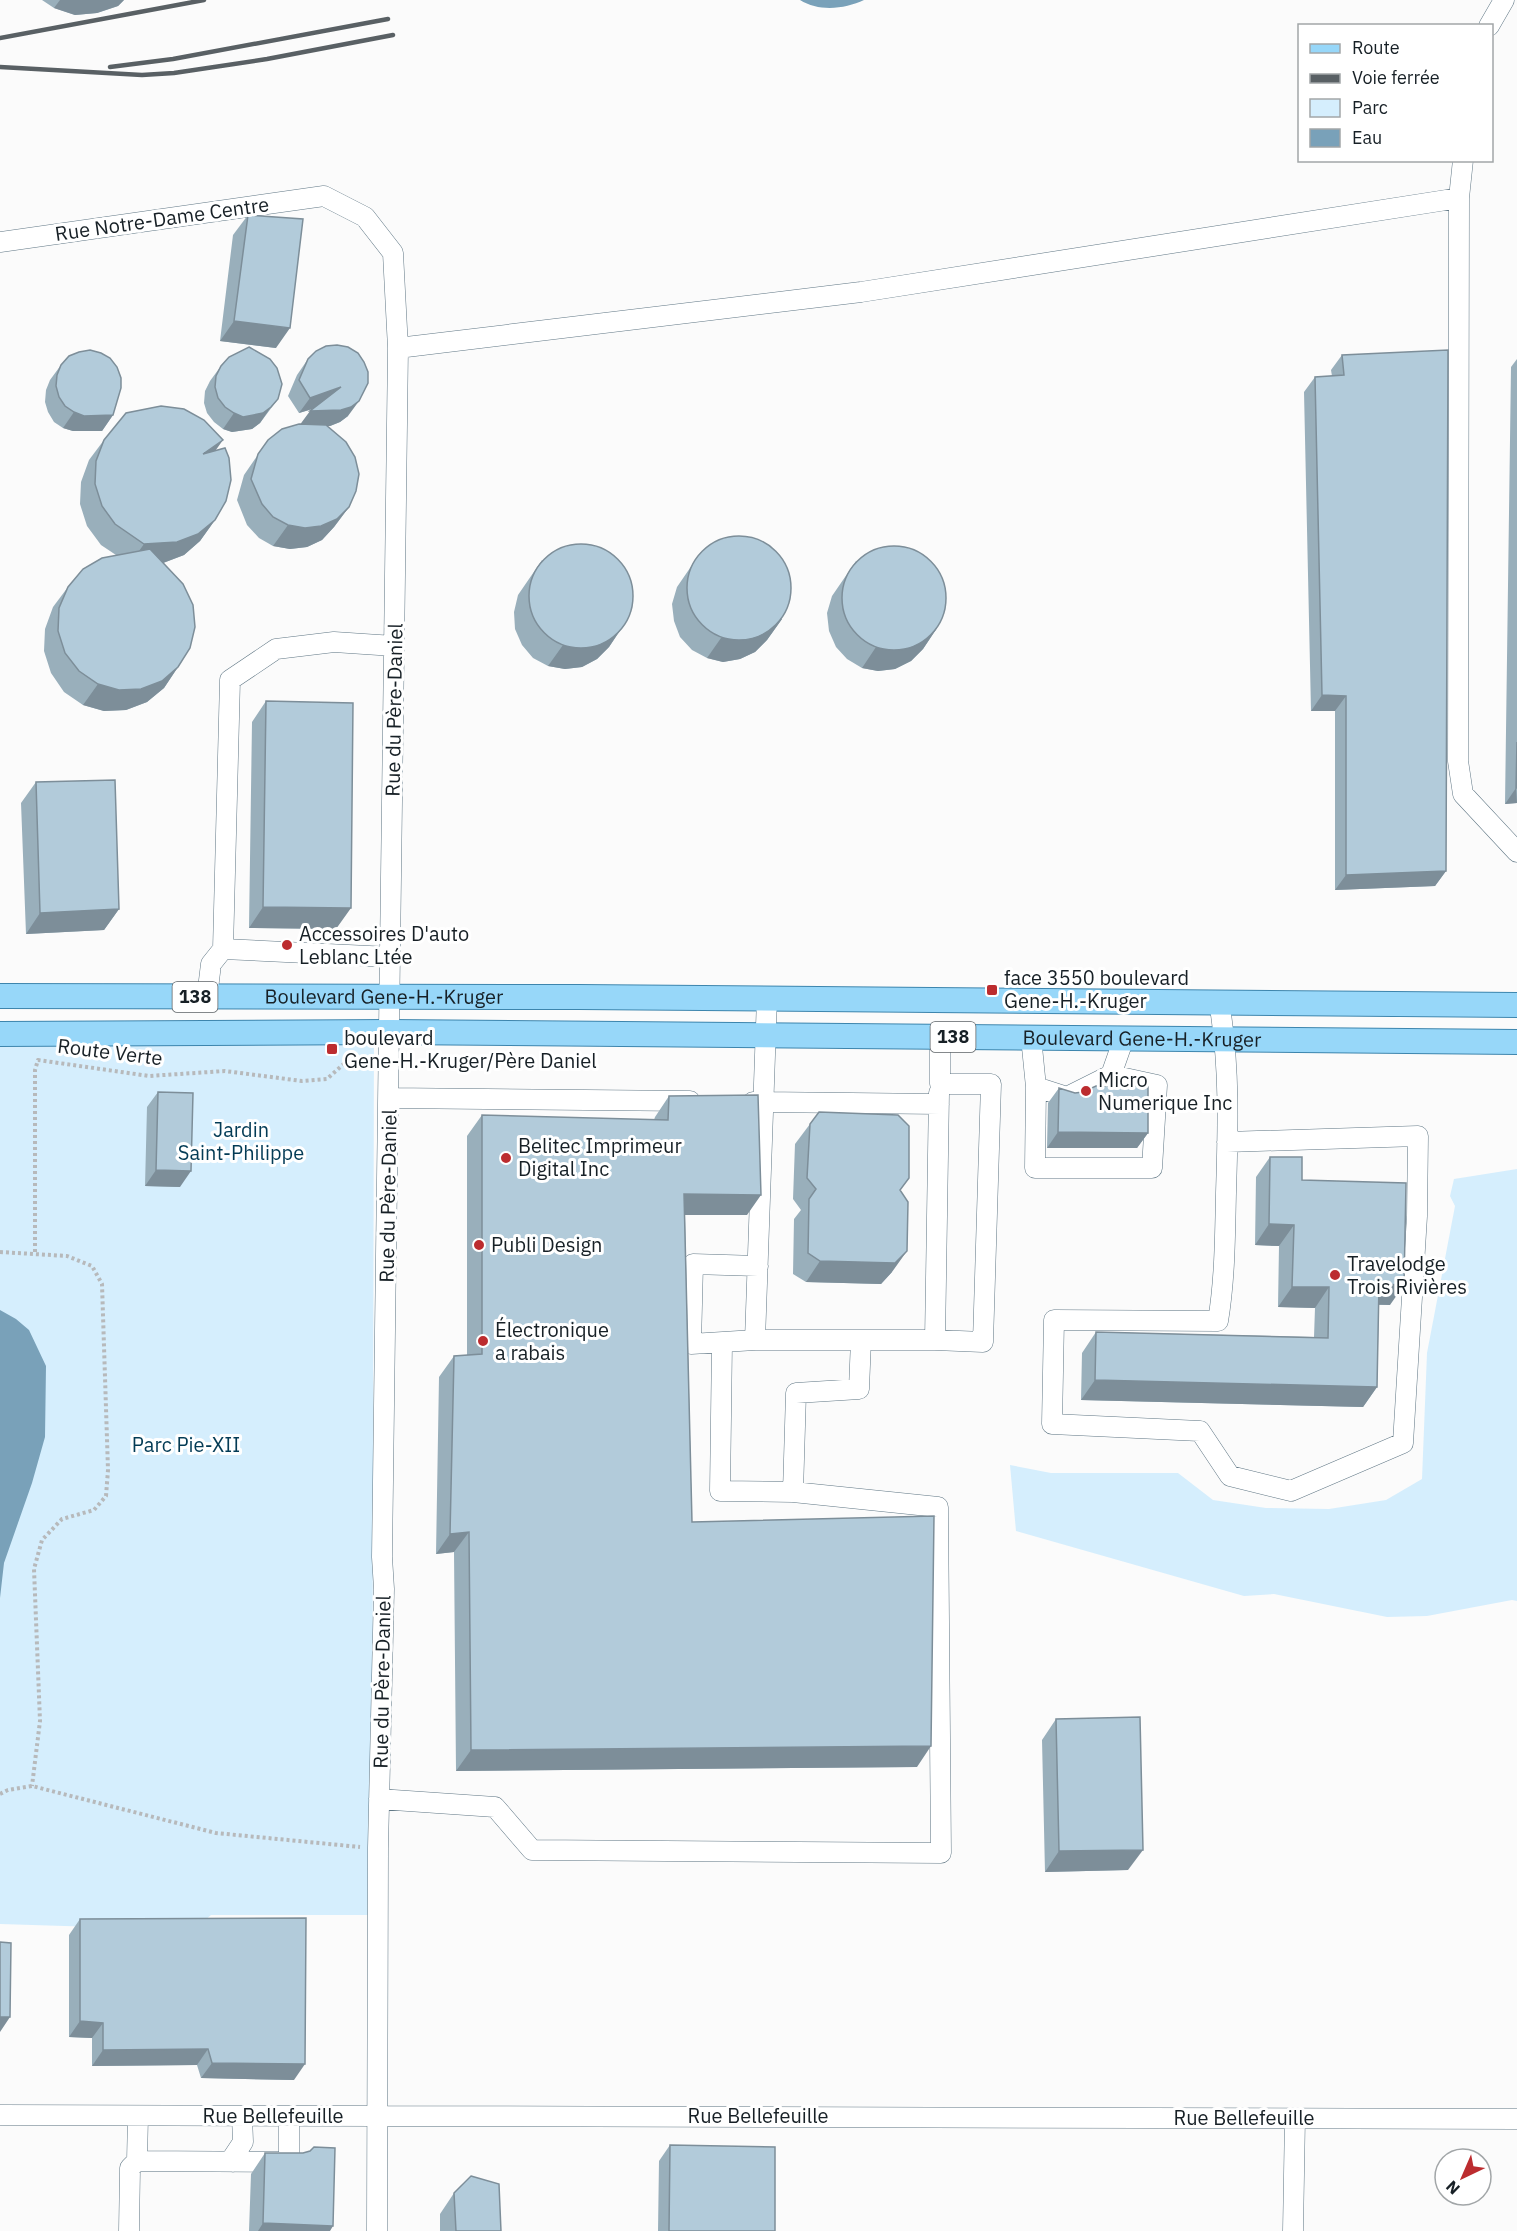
<svg xmlns="http://www.w3.org/2000/svg" width="1517" height="2231" font-family="'IBM Plex Sans',sans-serif">
	<style>
		.green { fill: #d5eefd }
		.water { fill: #79a1b9 }
		.lines { fill: none; stroke-linecap: round; stroke-linejoin: round }
		.minor-casing { stroke: #607785; stroke-width: 21 }
		.major-casing { stroke: #3d85ad; stroke-width: 26 }
		.path { stroke: #b7b9bb; stroke-width: 4; stroke-dasharray: 3 3; stroke-linecap: butt }
		.minor { stroke: #fff; stroke-width: 20 }
		.major { stroke: #97d7f9; stroke-width: 24 }
		.rail { stroke: #596064; stroke-width: 4.5 }
		.wall { fill: #99afbb }
		.shaded-wall { fill: #7d8e99 }
		.building { fill: #b2cbda; stroke: #7d8e99; stroke-width: 1.5 }
		.poi-dot { fill: #bc2c2f; stroke: #fff; stroke-width: 2 }
		.labels { text-anchor: middle; stroke-width: 6; stroke-linejoin: round; paint-order: stroke }
		.shield { fill: #fff; stroke: #5d6367; stroke-width: 1.5 }
		.shield-label { font-size: 18px; font-weight: bold; fill: #172026 }
		.street-label { font-size: 20px; fill: #172026; stroke: #fff }
		.poi-label { font-size: 20px; fill: #172026; stroke: #fff; text-anchor: start }
		.park-label { font-size: 20px; fill: #033b55; stroke: #fff }
	</style>
	<rect width="100%" height="100%" fill="#fbfbfb"/>
	<path class="green" d="M0 1025 374 1028 372 1915H211L194 1930 0 1924Z
		M1517 1169V1601L1512 1600 1427 1616 1387 1617 1274 1594 1244 1596 1016 1531 1010 1465 1051 1473H1178L1213 1500 1266 1508 1329 1509 1386 1500 1422 1479 1427 1353 1455 1206 1450 1196 1454 1179Z"/>
	<path class="water" d="M800 0H864C845 9 819 12 800 0Z
		M0 1310 16 1319 29 1330 46 1366 45 1437 32 1483 4 1563 0 1598Z"/>
	<g class="lines">
		<g class="minor-casing">
			<path id="minor" d="M1489 26 1504 0
				M1459 198 1458 761 1463 794 1517 852
				M0 242 324 196 365 217 393 253 398 348 382 1557 384 1589 378 1848 377 2231
				M398 348 861 292 1459 198 1463 160
				M223 949 230 680 276 649 334 642 394 646
				M207 997 211 964 223 949 390 957
				M767 998 755 1340H935L983 1342 991 1084H940V1037
				M1219 1002C1230 1065 1228 1130 1226 1193 1225 1236 1225 1279 1218 1321L1054 1320 1052 1424 1200 1431 1230 1476 1291 1491 1403 1443 1417 1216 1418 1136 1227 1142
				M1031 1037 1036 1087 1067 1097 1111 1075 1124 1038
				M1036 1087 1035 1168H1152L1157 1085 1111 1075
				M389 1098 690 1101
				M753 1102 939 1104
				M755 1340 691 1344 693 1264 758 1266
				M935 1340 939 1093
				M793 1492 796 1393 859 1389 861 1340
				M379 1799 495 1807 532 1850 941 1853 938 1507 793 1492 720 1491 722 1343
				M0 2115 1517 2119
				M137 2161 289 2162V2116
				M233 2162V2157L243 2142 242 2116
				M129 2231 130 2168 137 2161 138 2116
				M1293 2231 1295 2118"/>
		</g>
		<g class="major-casing">
			<g id="major">
				<path id="s1" d="M0 996 579 997 1517 1005"/>
				<path id="s2" d="M0 1034 390 1032 1517 1042"/>
			</g>
		</g>
		<path class="path" d="M0 1252 67 1256 92 1266 102 1284 108 1470 106 1496 94 1510 62 1519 42 1540 34 1569 40 1721 32 1786
			M35 1252V1070L38 1060 149 1076 225 1071 302 1081 327 1079 356 1053
			M0 1794 8 1790 32 1786 216 1833 360 1847"/>
		<use href="#minor" class="minor"/>
		<use href="#major" class="major"/>
		<path class="rail" d="M0 38 204 0
			M0 67 142 75 174 73 267 59 393 35
			M110 67 173 59 388 19"/>
	</g>
	<path class="wall" d="M42 0H124L118 6 97 13 75 15 54 8Z
		M248 215 276 348 220 341 233 235Z
		M1342 355 1446 871 1435 886 1335 890V711H1311L1304 392 1315 377 1332 376 1331 370Z
		M308 359 348 416 340 422 330 426H327L349 507 334 527 322 540 307 547 290 549 273 546 259 538 247 525 237 500 244 475 268 440 301 424 313 409 299 413 288 396 297 375Z
		M1517 359V803L1505 804 1511 367Z
		M61 365 113 415 102 431H73L63 428 54 422 48 412 45 402 46 390 50 380Z
		M221 366 278 399 260 423 252 429 232 432 223 429 214 422 207 413 204 403 205 391 210 381Z
		M104 440 216 450 215 520 200 541 184 555 163 563 178 667 164 688 147 702 126 710 104 711 83 705 64 692 51 673 44 651 45 629 53 607 68 587 116 555 101 545 87 526 80 504 81 482 89 460Z
		M701 552 782 619 767 640 755 652 740 659 723 662 707 658 692 650 680 637 674 621 672 604 677 587Z
		M542 560 623 626 609 647 597 659 582 667 565 669 548 666 533 658 522 645 515 629 514 612 518 595Z
		M856 561 937 628 923 649 911 661 895 669 878 671 862 668 847 659 836 647 829 631 827 613 832 596Z
		M266 701 336 929 249 928 252 722Z
		M36 782 119 909 104 930 26 934 21 803Z
		M1059 1088 1148 1133 1137 1148H1047L1048 1103Z
		M158 1092 180 1187 145 1186 147 1107Z
		M669 1096 747 1215H685L692 1522 917 1767 456 1771 454 1552 436 1554 439 1377 454 1356 467 1355V1136L482 1115 654 1120 655 1117Z
		M810 1124 900 1190 892 1272 881 1284 806 1282 793 1274 794 1219 801 1210 793 1199 795 1144Z
		M1270 1157 1302 1180 1390 1305H1379L1377 1387 1363 1407 1081 1400 1082 1353 1096 1332 1314 1337 1315 1308 1278 1307 1279 1246 1255 1245 1256 1177Z
		M1056 1719 1128 1870 1045 1872 1042 1740Z
		M80 1919 294 2080 201 2078 197 2065 92 2066V2038L69 2037V1935Z
		M670 2145 775 2231H658L659 2161Z
		M265 2153 330 2231H249L251 2174Z
		M454 2193 501 2231H440V2214Z"/>
	<path class="shaded-wall" d="M60 0H124L118 6 97 13 75 15 54 8Z
		M234 321 290 328 276 348 220 341Z
		M341 387 331 403 299 413 310 398Z
		M359 401 348 416 340 422 330 426H299L310 411Z
		M271 407 260 423 252 429 232 432 223 429 234 413Z
		M74 412 113 415 102 431H73L63 428Z
		M223 440 208 461 203 454Z
		M349 507 334 527 322 540 307 547 290 549 273 546 288 525Z
		M215 520 200 541 184 555 163 563 129 565 144 544Z
		M782 619 767 640 755 652 740 659 723 662 707 658 721 638Z
		M623 626 609 647 597 659 582 667 565 669 548 666 563 645Z
		M937 628 923 649 911 661 895 669 878 671 862 668 876 647Z
		M178 667 164 688 147 702 126 710 104 711 83 705 98 684Z
		M1322 695 1346 696 1335 711H1311Z
		M1516 788 1517 803 1505 804Z
		M1446 871 1435 886 1335 890 1346 875Z
		M263 907 351 908 336 929 249 928Z
		M119 909 104 930 26 934 40 913Z
		M1058 1132 1148 1133 1137 1148H1047Z
		M156 1170 191 1171 180 1187 145 1186Z
		M684 1194 761 1195 747 1215H670Z
		M1269 1224 1294 1225 1279 1246 1255 1245Z
		M907 1251 892 1272 881 1284 806 1282 820 1261Z
		M1379 1284 1404 1285 1390 1305 1365 1304Z
		M1292 1287H1329L1315 1308 1278 1307Z
		M1095 1380 1377 1387 1363 1407 1081 1400Z
		M469 1532 454 1552 436 1554 450 1534Z
		M931 1746 917 1767 456 1771 471 1750Z
		M1143 1850 1128 1870 1045 1872 1059 1851Z
		M0 2017H10L0 2032Z
		M80 2021 103 2023 92 2038 69 2037Z
		M208 2049 197 2065 92 2066 103 2050Z
		M212 2063 305 2064 294 2080 201 2078Z
		M263 2223 333 2226 330 2231H258Z"/>
	<path class="building" d="M248 215 303 219 290 328 234 321Z
		M337 345 348 347 358 353 364 362 368 372V383L359 401 351 407 341 410 310 411 341 387 310 398 299 380 308 359 316 351 326 346Z
		M249 347 270 359 277 368 282 384 278 399 271 407 263 413 243 417 234 413 225 407 218 398 215 387 216 376 221 366 229 357Z
		M90 350 101 353 110 358 117 367 121 378V388L113 415 84 416 74 412 65 406 59 397 56 386 57 375 61 365 69 356 79 352Z
		M1448 350 1446 871 1346 875V696L1322 695 1315 377 1344 375 1342 355Z
		M161 406 184 409 204 420 223 440 203 454 225 448 229 458 231 480 226 501 215 520 198 534 177 542 144 544 115 524 102 506 95 484 96 461 104 440 126 413Z
		M299 424 326 425 346 442 355 457 359 474 356 491 349 507 337 519 321 526 305 528 288 525 273 517 262 504 251 479 258 454 268 440 282 429Z
		M687 588a52 52 0 1 1 104 0a52 52 0 1 1-104 0Z
		M529 596a52 52 0 1 1 104 0a52 52 0 1 1-104 0Z
		M842 598a52 52 0 1 1 104 0a52 52 0 1 1-104 0Z
		M150 549 183 584 193 605 195 627 190 648 178 667 162 681 141 689 119 690 98 684 79 671 65 653 58 631 59 608 68 587 83 569 102 558Z
		M266 701 353 703 351 908 263 907Z
		M1517 742V788H1516Z
		M115 780 119 909 40 913 36 782Z
		M1096 1086H1148V1133L1058 1132 1059 1088 1075 1093 1083 1092Z
		M158 1092 193 1093 191 1171 156 1170Z
		M758 1095 761 1195 684 1194 692 1522 934 1516 931 1746 471 1750 469 1532 450 1534 454 1356 482 1354V1115L668 1120 669 1096Z
		M819 1112 898 1115 909 1126V1178L900 1190 908 1202 907 1251 895 1263 820 1261 808 1253 809 1199 816 1189 807 1178 810 1124Z
		M1270 1157H1302V1180L1406 1183 1404 1285 1379 1284 1377 1387 1095 1380 1096 1332 1328 1338 1329 1287H1292L1294 1225 1269 1224Z
		M1140 1717 1143 1850 1059 1851 1056 1719Z
		M306 1918 305 2064 212 2063 208 2049 103 2050V2023L80 2021V1919Z
		M0 1942 11 1943 10 2017H0Z
		M670 2145 775 2147V2231H669Z
		M314 2147 335 2148 333 2226 263 2223 265 2153H303L310 2151Z
		M471 2176 499 2184 501 2231H456L454 2193Z"/>
	<g class="poi-dot">
		<circle cx="287" cy="945" r="6"/>
		<rect x="986" y="984" width="12" height="12" rx="3"/>
		<rect x="326" y="1043" width="12" height="12" rx="3"/>
		<circle cx="1086" cy="1091" r="6"/>
		<circle cx="506" cy="1158" r="6"/>
		<circle cx="479" cy="1245" r="6"/>
		<circle cx="1335" cy="1275" r="6"/>
		<circle cx="483" cy="1341" r="6"/>
	</g>
	<g class="labels">
		<g class="shield">
			<rect x="172.5" y="982" width="45" height="30" rx="4.5"/>
			<rect x="930.5" y="1022" width="45" height="30" rx="4.5"/>
		</g>
		<g class="shield-label">
			<text x="195" y="1003">138</text>
			<text x="953" y="1043">138</text>
		</g>
		<g class="street-label">
			<text transform="translate(162 219) rotate(-8)" y="7">Rue Notre-Dame Centre</text>
			<text transform="translate(394 710) rotate(-89)" y="7">Rue du Père-Daniel</text>
			<text dy="7" stroke="none"><textPath href="#s1" startOffset="384">Boulevard Gene-H.-Kruger</textPath></text>
			<text dy="7" stroke="none"><textPath href="#s2" startOffset="1142">Boulevard Gene-H.-Kruger</textPath></text>
			<text transform="translate(110 1052) rotate(7)" y="7">Route Verte</text>
			<text transform="translate(388 1196) rotate(-89)" y="7">Rue du Père-Daniel</text>
			<text transform="translate(382 1682) rotate(-89)" y="7">Rue du Père-Daniel</text>
			<text x="273" y="2123">Rue Bellefeuille</text>
			<text x="758" y="2123">Rue Bellefeuille</text>
			<text x="1244" y="2125">Rue Bellefeuille</text>
		</g>
		<g class="poi-label">
			<text x="299" y="941">Accessoires D'auto<tspan x="299" dy="23">Leblanc Ltée</tspan></text>
			<text x="1004" y="985">face 3550 boulevard<tspan x="1004" dy="23">Gene-H.-Kruger</tspan></text>
			<text x="344" y="1045">boulevard<tspan x="344" dy="23">Gene-H.-Kruger/Père Daniel</tspan></text>
			<text x="1098" y="1087">Micro<tspan x="1098" dy="23">Numerique Inc</tspan></text>
			<text x="518" y="1153">Belitec Imprimeur<tspan x="518" dy="23">Digital Inc</tspan></text>
			<text x="491" y="1252">Publi Design</text>
			<text x="1347" y="1271">Travelodge<tspan x="1347" dy="23">Trois Rivières</tspan></text>
			<text x="495" y="1337">Électronique<tspan x="495" dy="23">a rabais</tspan></text>
		</g>
		<g class="park-label">
			<text x="241" y="1137">Jardin<tspan x="241" dy="23">Saint-Philippe</tspan></text>
			<text x="186" y="1452">Parc Pie-XII</text>
		</g>
	</g>
	<rect x="1298" y="24" width="195" height="138" fill="#ffffff" stroke="#a2a6a8" stroke-width="1.5"/>
	<rect x="1310" y="44" width="30" height="9" fill="#97d7f9" stroke="#a2a6a8" stroke-width="1.5"/>
	<text x="1352" y="54" font-size="18" fill="#172026">Route</text>
	<rect x="1310" y="74" width="30" height="9" fill="#596064" stroke="#a2a6a8" stroke-width="1.5"/>
	<text x="1352" y="84" font-size="18" fill="#172026">Voie ferrée</text>
	<rect x="1310" y="99" width="30" height="18" fill="#d5eefd" stroke="#a2a6a8" stroke-width="1.5"/>
	<text x="1352" y="114" font-size="18" fill="#172026">Parc</text>
	<rect x="1310" y="129" width="30" height="18" fill="#79a1b9" stroke="#a2a6a8" stroke-width="1.5"/>
	<text x="1352" y="144" font-size="18" fill="#172026">Eau</text>
	<g transform="translate(1463 2177) rotate(224)"><circle r="28" fill="#ffffff" stroke="#a2a6a8" stroke-width="1.5"/>
	<path d="M0-4.5L10 22L0 15L-10 22Z" fill="#bc2c2f"/>
	<text y="-9" font-size="16" font-weight="bold" text-anchor="middle" fill="#172026">N</text>
	</g>
</svg>
